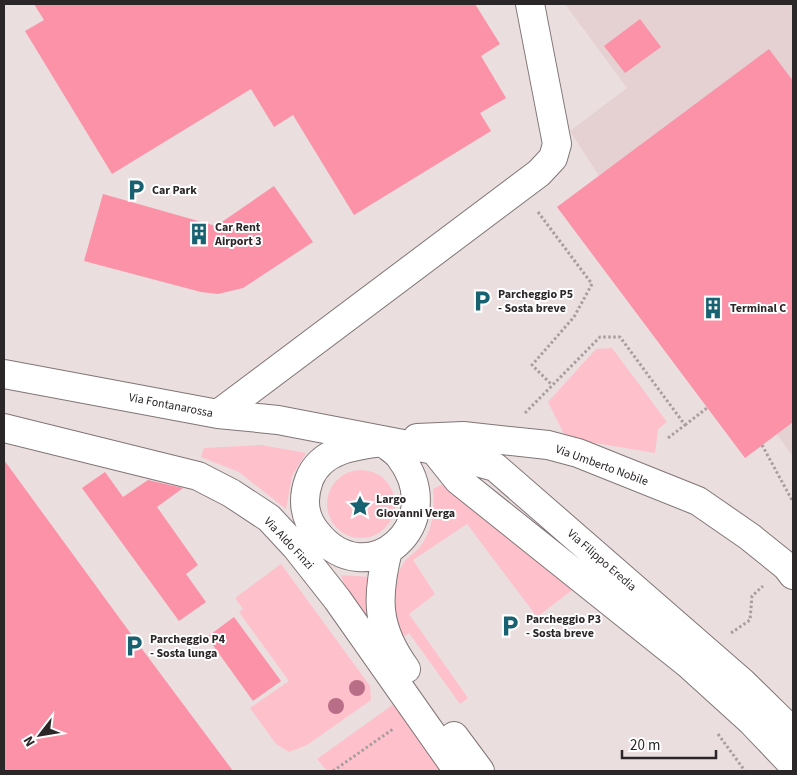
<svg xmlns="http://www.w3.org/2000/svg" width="797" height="775" font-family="'Source Sans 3',sans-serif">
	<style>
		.built { fill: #e5d0d2 }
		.green { fill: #fec0ca }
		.building { fill: #fb92a7 }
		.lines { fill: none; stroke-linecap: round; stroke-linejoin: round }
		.minor-casing { stroke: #817577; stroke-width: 30 }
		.path { stroke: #a89e9f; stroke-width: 3; stroke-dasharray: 2.5 2.5; stroke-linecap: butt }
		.minor { stroke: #fff; stroke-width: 28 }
		.tree { fill: #b86e87 }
		.labels { text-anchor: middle; stroke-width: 4; stroke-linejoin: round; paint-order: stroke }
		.poi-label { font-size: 12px; font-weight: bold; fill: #2b2627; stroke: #fff; text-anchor: start }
		.street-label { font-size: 12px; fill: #2b2627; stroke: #fff }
	</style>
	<rect width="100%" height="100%" fill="#ebdedf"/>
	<path class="built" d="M565 4H793V457L777 434 745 458 557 207 599 176 570 131 627 88Z"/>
	<path class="green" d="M612 348 667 422 658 429 655 453 566 438 548 402 596 349Z
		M261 445 306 453 292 476 286 509 239 472 201 457 204 448Z
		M327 504a34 34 0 1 1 68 0a34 34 0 1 1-68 0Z
		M443 484 576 587 537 617 467 524 413 560 435 594 409 614 468 698 460 704 409 633 400 639C393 618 390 583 403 564 407 557 415 553 419 548 433 531 435 509 433 489Z
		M281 564 370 686 371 700 307 745 289 752 276 744 250 708 289 681 239 612 243 609 235 598Z
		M341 575 370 577 377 636 346 590Z
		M398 701 448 771H327L317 759Z"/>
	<path class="building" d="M34 4H475L500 44 481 56 506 98 480 113 491 131 354 215 293 115 274 127 251 89 112 174 25 31 44 20Z
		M640 19 661 47 625 73 604 46Z
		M769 49 793 81V422L745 458 557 207Z
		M274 186 313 242 243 288 218 294 201 292 84 261 103 194 216 226Z
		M4 460 142 649 233 771H4Z
		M105 472 123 497 148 480 183 488 157 507 198 565 186 574 206 602 179 621 82 488Z
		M234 617 281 681 253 701 207 637Z"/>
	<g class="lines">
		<g class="minor-casing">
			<path id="minor" d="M4 374 218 414 278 420 434 450 495 467 742 682 793 732
				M218 414 539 173 553 158 557 144 530 4
				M4 428 198 476 231 493 269 518 296 547 337 599 458 771
				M417 438 463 436 548 445 578 453 698 501 750 537 786 566 793 575
				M383 442C388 447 396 451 400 457 451 524 367 596 317 533 304 518 302 499 309 480 320 450 355 445 383 442Z
				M434 450 458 480 687 663 752 722 793 765
				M388 550C376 598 376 628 406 669
				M454 736 480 771"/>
		</g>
		<path class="path" d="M538 212 592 284 574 317 532 365 551 384
			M525 413 600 337H620L685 425 668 438
			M685 425 707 408
			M762 445 793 502
			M731 633 750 620 752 596 763 586
			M718 734 745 771
			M333 771 393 729"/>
		<use href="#minor" class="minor"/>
	</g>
	<g class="tree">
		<circle cx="357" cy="688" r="8"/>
		<circle cx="336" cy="706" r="8"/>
	</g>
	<defs>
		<g id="parking-bare" transform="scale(1.725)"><path d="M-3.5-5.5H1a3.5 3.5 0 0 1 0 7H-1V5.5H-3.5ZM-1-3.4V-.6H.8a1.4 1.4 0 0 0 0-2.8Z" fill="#186170" stroke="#fff" stroke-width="2.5" paint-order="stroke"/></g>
		<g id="building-bare" transform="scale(1.725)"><path d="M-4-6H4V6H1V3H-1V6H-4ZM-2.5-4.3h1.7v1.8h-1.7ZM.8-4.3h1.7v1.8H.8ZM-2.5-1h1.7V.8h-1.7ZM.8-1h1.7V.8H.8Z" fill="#186170" stroke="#fff" stroke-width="2.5" paint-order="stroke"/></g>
		<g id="sight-bare" transform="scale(1.725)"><path d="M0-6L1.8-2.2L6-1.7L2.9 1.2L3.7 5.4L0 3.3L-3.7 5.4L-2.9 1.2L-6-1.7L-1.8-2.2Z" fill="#186170" stroke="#fff" stroke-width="2.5" paint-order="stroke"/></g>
	</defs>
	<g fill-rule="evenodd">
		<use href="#parking-bare" x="136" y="190"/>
		<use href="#building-bare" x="199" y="234"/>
		<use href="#parking-bare" x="482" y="301"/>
		<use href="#building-bare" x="713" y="308"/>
		<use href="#sight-bare" x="360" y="506"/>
		<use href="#parking-bare" x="510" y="626"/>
		<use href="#parking-bare" x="134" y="646"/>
	</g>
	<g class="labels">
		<g class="poi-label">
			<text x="152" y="194">Car Park</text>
			<text x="215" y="231">Car Rent<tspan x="215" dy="14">Airport 3</tspan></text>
			<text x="498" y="298">Parcheggio P5<tspan x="498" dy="14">- Sosta breve</tspan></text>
			<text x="730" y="312">Terminal C</text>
			<text x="376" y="503">Largo<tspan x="376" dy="14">Giovanni Verga</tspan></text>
			<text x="526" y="623">Parcheggio P3<tspan x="526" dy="14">- Sosta breve</tspan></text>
			<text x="150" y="643">Parcheggio P4<tspan x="150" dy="14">- Sosta lunga</tspan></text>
		</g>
		<g class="street-label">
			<text transform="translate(171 405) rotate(11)" y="4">Via Fontanarossa</text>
			<text transform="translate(602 465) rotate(20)" y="4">Via Umberto Nobile</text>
			<text transform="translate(289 543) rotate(47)" y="4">Via Aldo Finzi</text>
			<text transform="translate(602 560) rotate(41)" y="4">Via Filippo Eredia</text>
		</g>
	</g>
	<rect width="797" height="775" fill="none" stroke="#2b2627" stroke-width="10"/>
	<g transform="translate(40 735) rotate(239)" stroke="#ffffff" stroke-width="4" paint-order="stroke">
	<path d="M0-4L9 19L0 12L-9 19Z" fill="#2b2627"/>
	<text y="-8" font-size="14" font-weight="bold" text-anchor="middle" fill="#2b2627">N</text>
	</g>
	<path d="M622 750v8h94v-8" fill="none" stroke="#2b2627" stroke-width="2.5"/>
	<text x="630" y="750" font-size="15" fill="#2b2627" stroke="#ffffff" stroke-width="4" paint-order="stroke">20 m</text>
</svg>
